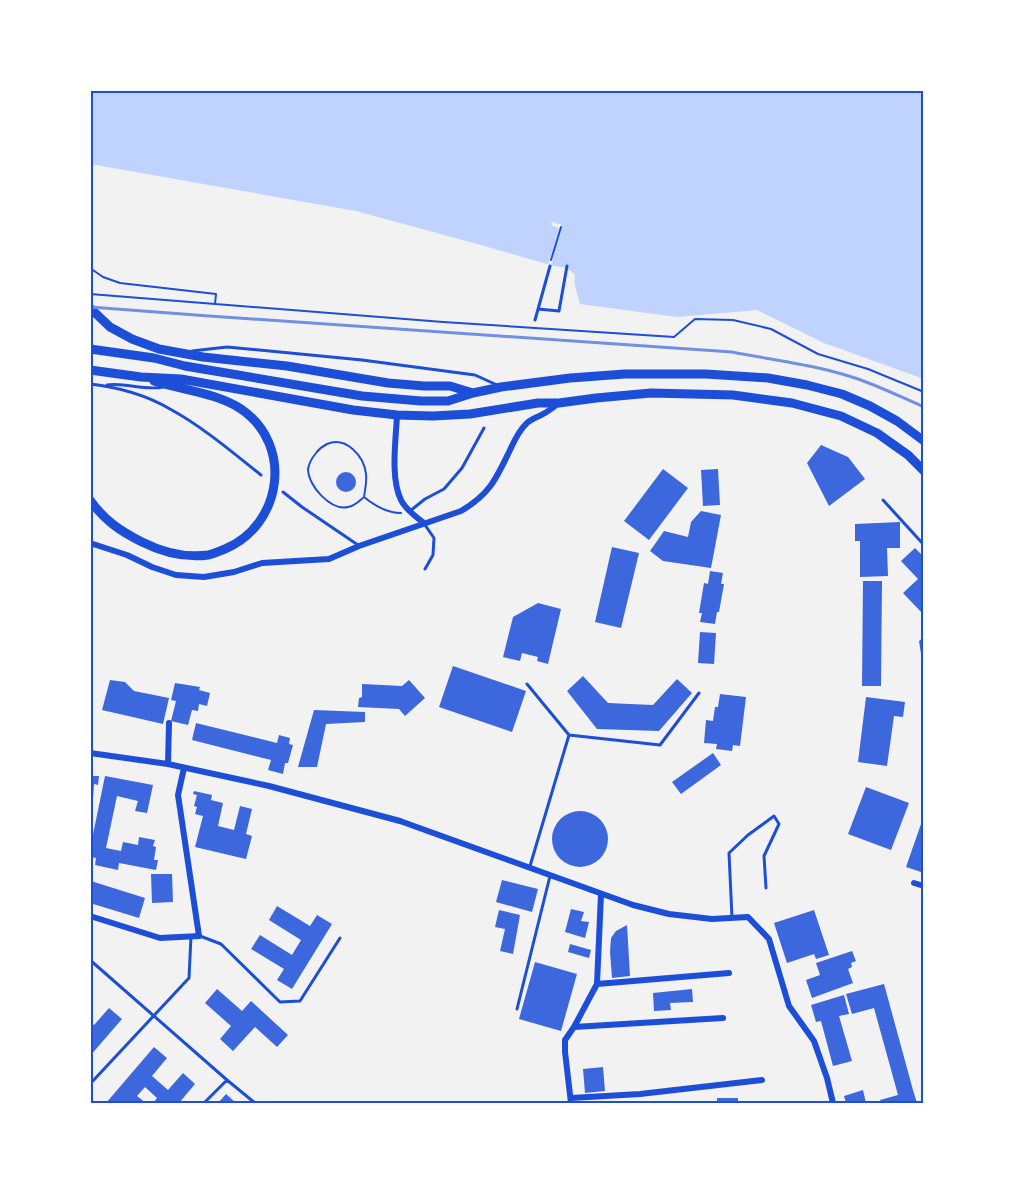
<svg xmlns="http://www.w3.org/2000/svg" width="1014" height="1193" font-family="Montserrat,sans-serif">
	<style>
		.water { fill: #bfd3fe }
		.pier { fill: #f2f2f2 }
		.building { fill: #3d67dc }
		.lines { fill: none; stroke-linecap: round; stroke-linejoin: round }
		.path { stroke: #1d4ed8; stroke-width: 2 }
		.service { stroke: #1d4ed8; stroke-width: 3 }
		.minor { stroke: #1d4ed8; stroke-width: 6 }
		.primary { stroke: #1d4ed8; stroke-width: 9 }
		.rail { stroke: #7290e2; stroke-width: 3 }
		.neatline { fill: none; stroke: #1d4ed8; stroke-width: 2 }
	</style>
	<rect width="100%" height="100%" fill="#f2f2f2"/>
	<path class="water" d="M90 90H924V379L824 343 757 310 677 317 580 304 571 271 481 245 356 211 90 164Z"/>
	<path class="pier" d="M552 222 562 225 551 266 563 267 575 274 574 292 569 273 542 265H548L559 228 551 225Z"/>
	<path class="building" d="M821 445 848 457 865 479 829 506 807 463Z
		M663 469 688 488 649 540 624 521Z
		M718 469 720 505 703 506 701 470Z
		M336 482a10 10 0 1 1 20 0a10 10 0 1 1-20 0Z
		M701 511 721 515 711 568 663 561 650 551 664 531 688 537 691 522Z
		M900 522V548H887L888 576 860 577V541H855V524Z
		M612 547 639 553 621 628 595 622Z
		M915 548 924 557V615L903 593 918 579 901 561Z
		M710 571 723 573 721 584H724L719 612H717L715 624 700 622 702 613H699L704 583 708 584Z
		M863 581H882L881 686H862Z
		M538 603 561 609 548 664 537 661 538 657 522 653 520 661 503 657 513 617Z
		M700 632 716 633 714 664 698 663Z
		M924 637V667H923L919 641Z
		M453 666 526 691 512 732 439 707Z
		M583 676 608 703 653 705 677 679 692 693 659 731 597 729 567 691Z
		M110 680 125 682 134 691 169 698 163 724 102 710Z
		M409 680 425 698 405 716 399 709 358 707 359 698 362 697V684L402 686Z
		M175 683 200 687 199 690 210 693 207 706 199 704 198 711 192 710 188 725 171 721 176 701 171 700Z
		M720 694 746 697 740 746 733 745 732 751 716 749 717 744 704 743 706 720 713 721 715 707H718Z
		M866 697 905 702 903 717 894 716 887 766 858 762Z
		M314 710 365 712V722L326 724 317 767H298Z
		M196 723 277 743 279 735 290 738 289 744 293 745 288 763H285L283 774 268 770 271 760 192 740Z
		M713 753 721 765 681 794 672 782Z
		M90 776H99L98 785 94 784 93 799H90Z
		M105 776 153 785 147 813 135 811 138 801 117 796 106 848 121 851 123 842 138 845 139 837 155 840 153 846 156 847 154 860H158L156 870 119 863 118 870 95 865 96 858 90 857V849Z
		M866 787 909 803 891 850 848 834Z
		M194 791 212 795 211 800 223 803 218 826 234 830 240 806 252 809 246 834 252 836 246 859 195 847 203 816 195 814 197 807 194 806 197 795 193 794Z
		M552 839a28 28 0 1 1 56 0a28 28 0 1 1-56 0Z
		M921 824 924 825V873L906 867Z
		M151 874H172L173 902 152 903Z
		M502 880 538 889 532 912 496 902Z
		M91 881 145 898 139 918 90 903Z
		M277 906 310 926 317 915 332 924 292 989 277 980 284 969 251 949 260 935 292 955 301 940 269 920Z
		M571 909 584 912 581 921 589 922 585 938 565 932Z
		M499 910 520 915 513 954 500 951 505 929 495 927Z
		M814 910 829 955 816 959 814 954 787 963 774 923Z
		M627 925 630 976 612 978 610 952 611 938 616 931Z
		M570 944 591 950 589 958 568 952Z
		M852 951 856 961 851 963 852 967 848 969 853 983 812 998 806 980 820 975 816 963Z
		M535 962 577 974 561 1031 519 1019Z
		M884 984 913 1090 917 1103H881L880 1100 898 1095 874 1008 852 1014 846 994Z
		M217 989 242 1011 251 1001 288 1035 277 1047 255 1027 233 1051 220 1039 231 1026 205 1003Z
		M692 989 693 1002 670 1003 671 1010 654 1011 653 993Z
		M844 995 849 1014 839 1016 852 1061 833 1066 821 1021 816 1022 811 1005Z
		M109 1008 122 1019 90 1056V1022L94 1025Z
		M154 1047 167 1058 152 1076 168 1090 183 1073 195 1084 179 1103H153L157 1098 145 1087 137 1096 146 1103H106Z
		M603 1067 605 1091 585 1093 583 1069Z
		M863 1090 866 1103H846L844 1096Z
		M226 1094 236 1103H218Z
		M717 1098H738V1103H717Z"/>
	<g class="lines">
		<path class="path" d="M551 260 561 227
			M90 268 103 277 120 283 216 294 215 304
			M90 294 443 322 674 337 695 319 733 320 771 329 818 354 868 369 924 392
			M364 497C359 501 355 506 348 507 331 511 308 486 308 469 309 463 312 458 316 453 319 449 323 446 327 444 346 436 364 456 366 474 367 481 365 490 364 497 375 506 387 513 401 513"/>
		<path class="service" d="M538 309 559 311 567 266
			M535 320 550 266
			M192 351 227 347 362 360 475 375 497 385
			M90 384C117 387 146 395 170 409 203 427 232 452 261 475
			M107 385C125 382 144 391 163 387
			M283 492 302 507 358 545
			M883 500 924 545
			M410 511 425 499 444 489 462 468 484 428
			M425 569 433 555 434 538 425 525
			M527 684 569 735
			M530 866 569 735 660 745 699 693
			M732 918 729 853 748 835 774 816 779 824 764 856 766 888
			M200 936 221 944 280 1002 300 1001 340 938
			M90 960 227 1080 204 1103
			M517 1009 550 876
			M227 1080 255 1103
			M90 1084 189 978 191 936"/>
		<path class="minor" d="M397 415C396 439 390 478 401 500 405 509 416 517 424 523
			M90 543 127 555 152 567 176 575 204 577 234 572 262 563 329 559 359 546 461 511C490 494 496 479 510 450 514 441 519 430 527 423 531 419 538 417 543 414 549 411 554 407 559 403
			M90 753 168 764 269 786 400 821 633 905 669 914 712 919 748 917 769 939 789 1006 814 1041 827 1078 833 1103
			M168 764 169 723
			M914 883 924 886
			M90 916 160 938 199 936 178 795 184 768
			M597 984 729 973
			M574 1027 723 1018
			M571 1098 640 1094 762 1080
			M571 1103 565 1052V1040L574 1027 597 984 601 894"/>
		<path class="primary" d="M90 308 110 327 132 339 159 349 203 357 287 366 388 383 424 386H450L473 393
			M90 349 154 358 185 366 362 396 421 401H448L473 393 501 387 570 378 625 374H706L768 378 807 385 842 394 870 406 897 421 924 441
			M90 370 141 377 181 379 353 410 397 415 433 416 470 414 538 403H559L596 398 651 393 733 395 792 403 841 416 877 433 908 455 924 471
			M90 500C104 520 120 531 142 542 162 552 186 558 208 555 214 554 220 551 225 549 282 525 294 445 241 409 217 393 182 390 154 381"/>
		<path class="rail" d="M90 307 209 316 732 352C773 360 816 365 855 378 879 386 901 397 924 407"/>
	</g>
	<rect width="1014" height="1193" fill="none" stroke="#ffffff" stroke-width="183"/>
	<rect x="92" y="92" width="830" height="1010" class="neatline"/>
</svg>
